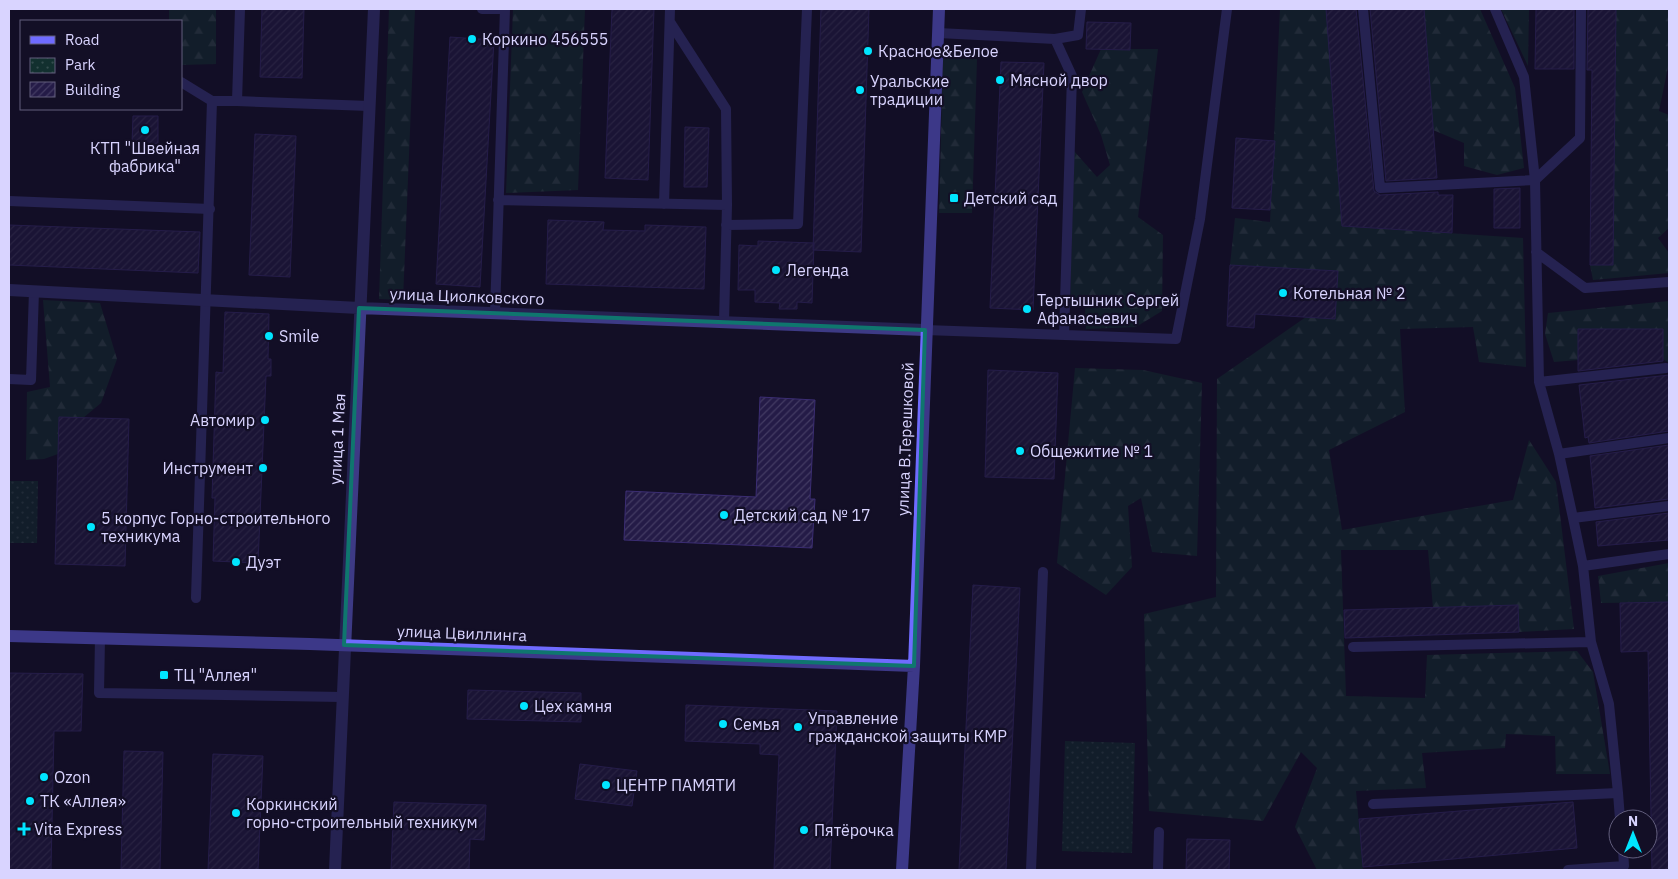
<svg xmlns="http://www.w3.org/2000/svg" width="1678" height="879" font-family="'IBM Plex Sans',sans-serif">
	<style>
		.forest { fill: url(#forest-firs) }
		.park { fill: url(#park-dots) }
		.building { fill: url(#building-hatch); stroke: #3b2d73 }
		.lines { fill: none; stroke-linecap: round; stroke-linejoin: round }
		.lane { stroke: #3d3a85; stroke-width: 10 }
		.street { stroke: #3d3a85; stroke-width: 12 }
		.secondary { stroke: #6f6bff; stroke-width: 12 }
		.marked { fill: none; stroke: #0f766e; stroke-width: 4; stroke-linejoin: round }
		.poi-dot { fill: #00e5ff; stroke: #130f26; stroke-width: 2 }
		.labels { text-anchor: middle; stroke-width: 4.5; stroke-linejoin: round; paint-order: stroke }
		.poi-label { font-size: 16px; fill: #d9d4ff; stroke: #130f26; text-anchor: start }
		.street-label { font-size: 16px; fill: #d9d4ff; stroke: #130f26 }
	</style>
	<defs>
		<pattern id="forest-firs" width="22" height="20" patternUnits="userSpaceOnUse" patternTransform="scale(1.25)"><rect width="22" height="20" fill="#12302f"/><path d="M5 1l3.5 6h-7zM16 11l3.5 6h-7z" fill="#344d4e"/></pattern>
		<pattern id="park-dots" width="8" height="8" patternUnits="userSpaceOnUse" patternTransform="scale(1.25)"><rect width="8" height="8" fill="#12302f"/><path d="M2 2h.1M6 6h.1" fill="none" stroke="#344d4e" stroke-width="1.8" stroke-linecap="round"/></pattern>
		<pattern id="building-hatch" width="6" height="6" patternUnits="userSpaceOnUse" patternTransform="scale(1.25)"><rect width="6" height="6" fill="#241b47"/><path d="M-1 1l2-2M0 6l6-6M5 7l2-2" fill="none" stroke="#433b63"/></pattern>
	</defs>
	<rect width="100%" height="100%" fill="#130f26"/>
	<path class="forest" d="M169 9H216V64L181 65V21H169Z
		M389 9H415L403 300 379 299Z
		M513 9H585L578 190 506 193Z
		M1280 9H1327L1342 226 1523 238 1526 367 1479 362 1473 327 1400 329 1405 412 1329 450 1342 530 1513 500 1529 440 1556 482 1574 629 1519 632 1518 605 1433 608 1428 550H1341L1346 696 1425 698 1427 655 1577 651 1593 672 1610 774H1556L1555 736 1506 734 1505 748 1422 753 1426 788 1356 791 1363 870H1317L1295 827 1317 768 1301 752 1263 821 1149 811 1144 614 1216 597 1217 379 1306 317 1230 265 1235 218 1270 222Z
		M1424 9H1480L1515 88 1524 168 1497 175 1464 166V143L1433 130Z
		M1501 9H1529L1528 66Z
		M1616 9H1669V62L1659 111 1669 115V228L1658 238 1669 253V273L1593 280 1590 265H1613Z
		M1101 49H1158L1138 217 1163 235 1162 311 1136 327 1086 329 1085 307 1070 304 1074 151 1097 177 1110 165 1101 135 1082 92Z
		M943 58 977 59 972 213H939Z
		M43 300 100 303 117 359 101 403 83 418 59 417 58 454 44 459 26 460 27 392 50 387Z
		M1669 301V363L1663 359V329H1578V360L1554 362 1545 334 1548 313Z
		M1075 368 1143 370 1202 383 1197 556 1152 552 1141 498 1128 506 1132 567 1106 595 1057 563Z
		M1669 563V602L1601 603 1598 576Z"/>
	<path class="park" d="M9 481H38L37 543H9Z
		M1065 741 1135 743 1132 853 1062 851Z"/>
	<path class="building" d="M262 9H304L302 78 260 77Z
		M612 9H654L648 180 605 178Z
		M821 9H869L861 252 813 250Z
		M1326 9H1356L1374 191 1380 195 1438 192V195H1453L1452 233 1342 226Z
		M1370 9H1424L1437 178 1386 181Z
		M1536 9H1574V69H1535Z
		M1588 9H1616L1613 265H1590L1592 70H1587Z
		M1087 22 1131 23 1130 50 1086 49Z
		M450 37 494 40 480 287 436 284Z
		M1001 62 1044 63 1033 310 990 308Z
		M133 116H158V144H132Z
		M685 127 709 128 707 187H684Z
		M255 134 296 136 290 277 249 275Z
		M1236 138 1275 141 1270 210 1232 208Z
		M1520 188V228H1494V189Z
		M548 220 604 222 603 230 645 231V225L706 227 704 289 546 284Z
		M9 225 200 232 198 273 9 265Z
		M758 241 814 243 812 303 797 302V309H779L780 303 755 302V290H738L739 245 758 246Z
		M1230 265 1338 271 1335 319 1255 314 1254 328 1227 326Z
		M225 312 269 314 268 359H271V376H266L258 563 213 561 215 498H212L216 372 223 373Z
		M1578 329H1663V361L1578 371Z
		M988 370 1058 373 1054 479 985 477Z
		M1669 375V431L1589 443 1588 437 1585 438 1579 385Z
		M760 397 815 400 810 499H815L812 548 624 540 626 491 756 497Z
		M59 417 129 419 125 566 55 564Z
		M1669 445V499L1595 508 1590 456Z
		M1669 513V540L1598 546 1596 522Z
		M973 585 1020 588 1006 870H959Z
		M1669 602V870H1652L1648 651 1621 652 1620 603Z
		M1518 605 1519 632 1345 638 1344 610Z
		M9 673 83 674 81 731H54L51 870H9Z
		M468 690 581 693V722L467 719Z
		M686 705 837 711 830 870H774L779 755 760 754V744L685 741Z
		M124 751 163 752 160 870 121 869Z
		M213 754 263 756 258 870H208Z
		M580 764 637 771 632 806 575 799Z
		M394 802 486 805 484 840 470 839 469 870H391Z
		M1573 802 1577 848 1363 867 1359 819Z
		M1187 839 1230 840 1229 870H1186Z"/>
	<g class="lines">
		<path class="lane" d="M240 9 237 101 369 106
			M482 9H505
			M1363 9 1380 188 1535 180 1524 77 1495 9
			M1581 9 1580 138 1535 180 1539 382 1666 368
			M670 22 726 109 727 205
			M938 33 1055 39 1072 76 1064 335
			M1055 39 1078 35 1081 9
			M181 82 212 101
			M498 200 727 205 724 322
			M9 201 210 209
			M664 204 670 9
			M726 225 798 224 807 9
			M1536 252 1585 288 1669 282
			M495 313 505 9
			M925 330 1176 339 1200 219 1227 9
			M9 379 31 380 34 291
			M1539 382 1559 454 1669 438
			M1559 454 1573 518 1669 506
			M1573 518 1583 566 1669 554
			M196 598 212 101H237
			M100 638 99 693 342 697
			M1353 647 1591 642 1583 566
			M1618 793 1620 819
			M1373 804 1618 793 1609 704 1591 642
			M1031 870 1043 572
			M1158 870 1159 832
			M1568 870 1624 866 1623 849"/>
		<path class="street" d="M9 290 359 308 925 330
			M335 870 374 9"/>
		<path class="secondary" d="M9 636 310 644 914 666
			M902 870 914 666 939 9"/>
	</g>
	<path d="M0 0H1678V879H0ZM359 308 925 330 914 666 344 645Z" fill="#130f26" fill-opacity=".55" fill-rule="evenodd"/>
	<path class="marked" d="M359 308 925 330 914 666 344 645Z"/>
	<g class="poi-dot">
		<circle cx="472" cy="39" r="5"/>
		<circle cx="868" cy="51" r="5"/>
		<circle cx="1000" cy="80" r="5"/>
		<circle cx="860" cy="90" r="5"/>
		<circle cx="145" cy="130" r="5"/>
		<rect x="949" y="193" width="10" height="10" rx="2.5"/>
		<circle cx="776" cy="270" r="5"/>
		<circle cx="1283" cy="293" r="5"/>
		<circle cx="1027" cy="309" r="5"/>
		<circle cx="269" cy="336" r="5"/>
		<circle cx="265" cy="420" r="5"/>
		<circle cx="1020" cy="451" r="5"/>
		<circle cx="263" cy="468" r="5"/>
		<circle cx="724" cy="515" r="5"/>
		<circle cx="91" cy="527" r="5"/>
		<circle cx="236" cy="562" r="5"/>
		<rect x="159" y="670" width="10" height="10" rx="2.5"/>
		<circle cx="524" cy="706" r="5"/>
		<circle cx="723" cy="724" r="5"/>
		<circle cx="798" cy="727" r="5"/>
		<circle cx="44" cy="777" r="5"/>
		<circle cx="606" cy="785" r="5"/>
		<circle cx="30" cy="801" r="5"/>
		<circle cx="236" cy="813" r="5"/>
		<path d="M21.5 821.5h5v5h5v5h-5v5h-5v-5h-5v-5h5z"/>
		<circle cx="804" cy="830" r="5"/>
	</g>
	<g class="labels">
		<g class="poi-label">
			<text x="482" y="45">Коркино 456555</text>
			<text x="878" y="57">Красное&amp;Белое</text>
			<text x="1010" y="86">Мясной двор</text>
			<text x="870" y="87">Уральские<tspan x="870" dy="18">традиции</tspan></text>
			<text x="145" y="154" text-anchor="middle">КТП "Швейная<tspan x="145" dy="18">фабрика"</tspan></text>
			<text x="964" y="204">Детский сад</text>
			<text x="786" y="276">Легенда</text>
			<text x="1293" y="299">Котельная № 2</text>
			<text x="1037" y="306">Тертышник Сергей<tspan x="1037" dy="18">Афанасьевич</tspan></text>
			<text x="279" y="342">Smile</text>
			<text x="255" y="426" text-anchor="end">Автомир</text>
			<text x="1030" y="457">Общежитие № 1</text>
			<text x="253" y="474" text-anchor="end">Инструмент</text>
			<text x="734" y="521">Детский сад № 17</text>
			<text x="101" y="524">5 корпус Горно-строительного<tspan x="101" dy="18">техникума</tspan></text>
			<text x="246" y="568">Дуэт</text>
			<text x="174" y="681">ТЦ "Аллея"</text>
			<text x="534" y="712">Цех камня</text>
			<text x="808" y="724">Управление<tspan x="808" dy="18">гражданской защиты КМР</tspan></text>
			<text x="733" y="730">Семья</text>
			<text x="54" y="783">Ozon</text>
			<text x="616" y="791">ЦЕНТР ПАМЯТИ</text>
			<text x="40" y="807">ТК «Аллея»</text>
			<text x="246" y="810">Коркинский<tspan x="246" dy="18">горно-строительный техникум</tspan></text>
			<text x="34" y="835">Vita Express</text>
			<text x="814" y="836">Пятёрочка</text>
		</g>
		<g class="street-label">
			<text transform="translate(467 296) rotate(2)" y="6">улица Циолковского</text>
			<text transform="translate(337 439) rotate(-87)" y="6">улица 1 Мая</text>
			<text transform="translate(905 439) rotate(-88)" y="6">улица В.Терешковой</text>
			<text transform="translate(462 633) rotate(2)" y="6">улица Цвиллинга</text>
		</g>
	</g>
	<rect width="1678" height="879" fill="none" stroke="#d9d4ff" stroke-width="20"/>
	<rect x="20" y="20" width="162" height="90" fill="#130f26" stroke="#625e7d"/>
	<rect x="30" y="36" width="25" height="8" fill="#6f6bff" stroke="#625e7d"/>
	<text x="65" y="45" font-size="15" fill="#d9d4ff">Road</text>
	<rect x="30" y="58" width="25" height="15" fill="url(#park-dots)" stroke="#625e7d"/>
	<text x="65" y="70" font-size="15" fill="#d9d4ff">Park</text>
	<rect x="30" y="82" width="25" height="15" fill="url(#building-hatch)" stroke="#625e7d"/>
	<text x="65" y="95" font-size="15" fill="#d9d4ff">Building</text>
	<g transform="translate(1633 834)"><circle r="24" fill="#130f26" stroke="#625e7d"/>
	<path d="M0-4L9 19L0 12L-9 19Z" fill="#00e5ff"/>
	<text y="-8" font-size="14" font-weight="bold" text-anchor="middle" fill="#d9d4ff">N</text>
	</g>
</svg>
